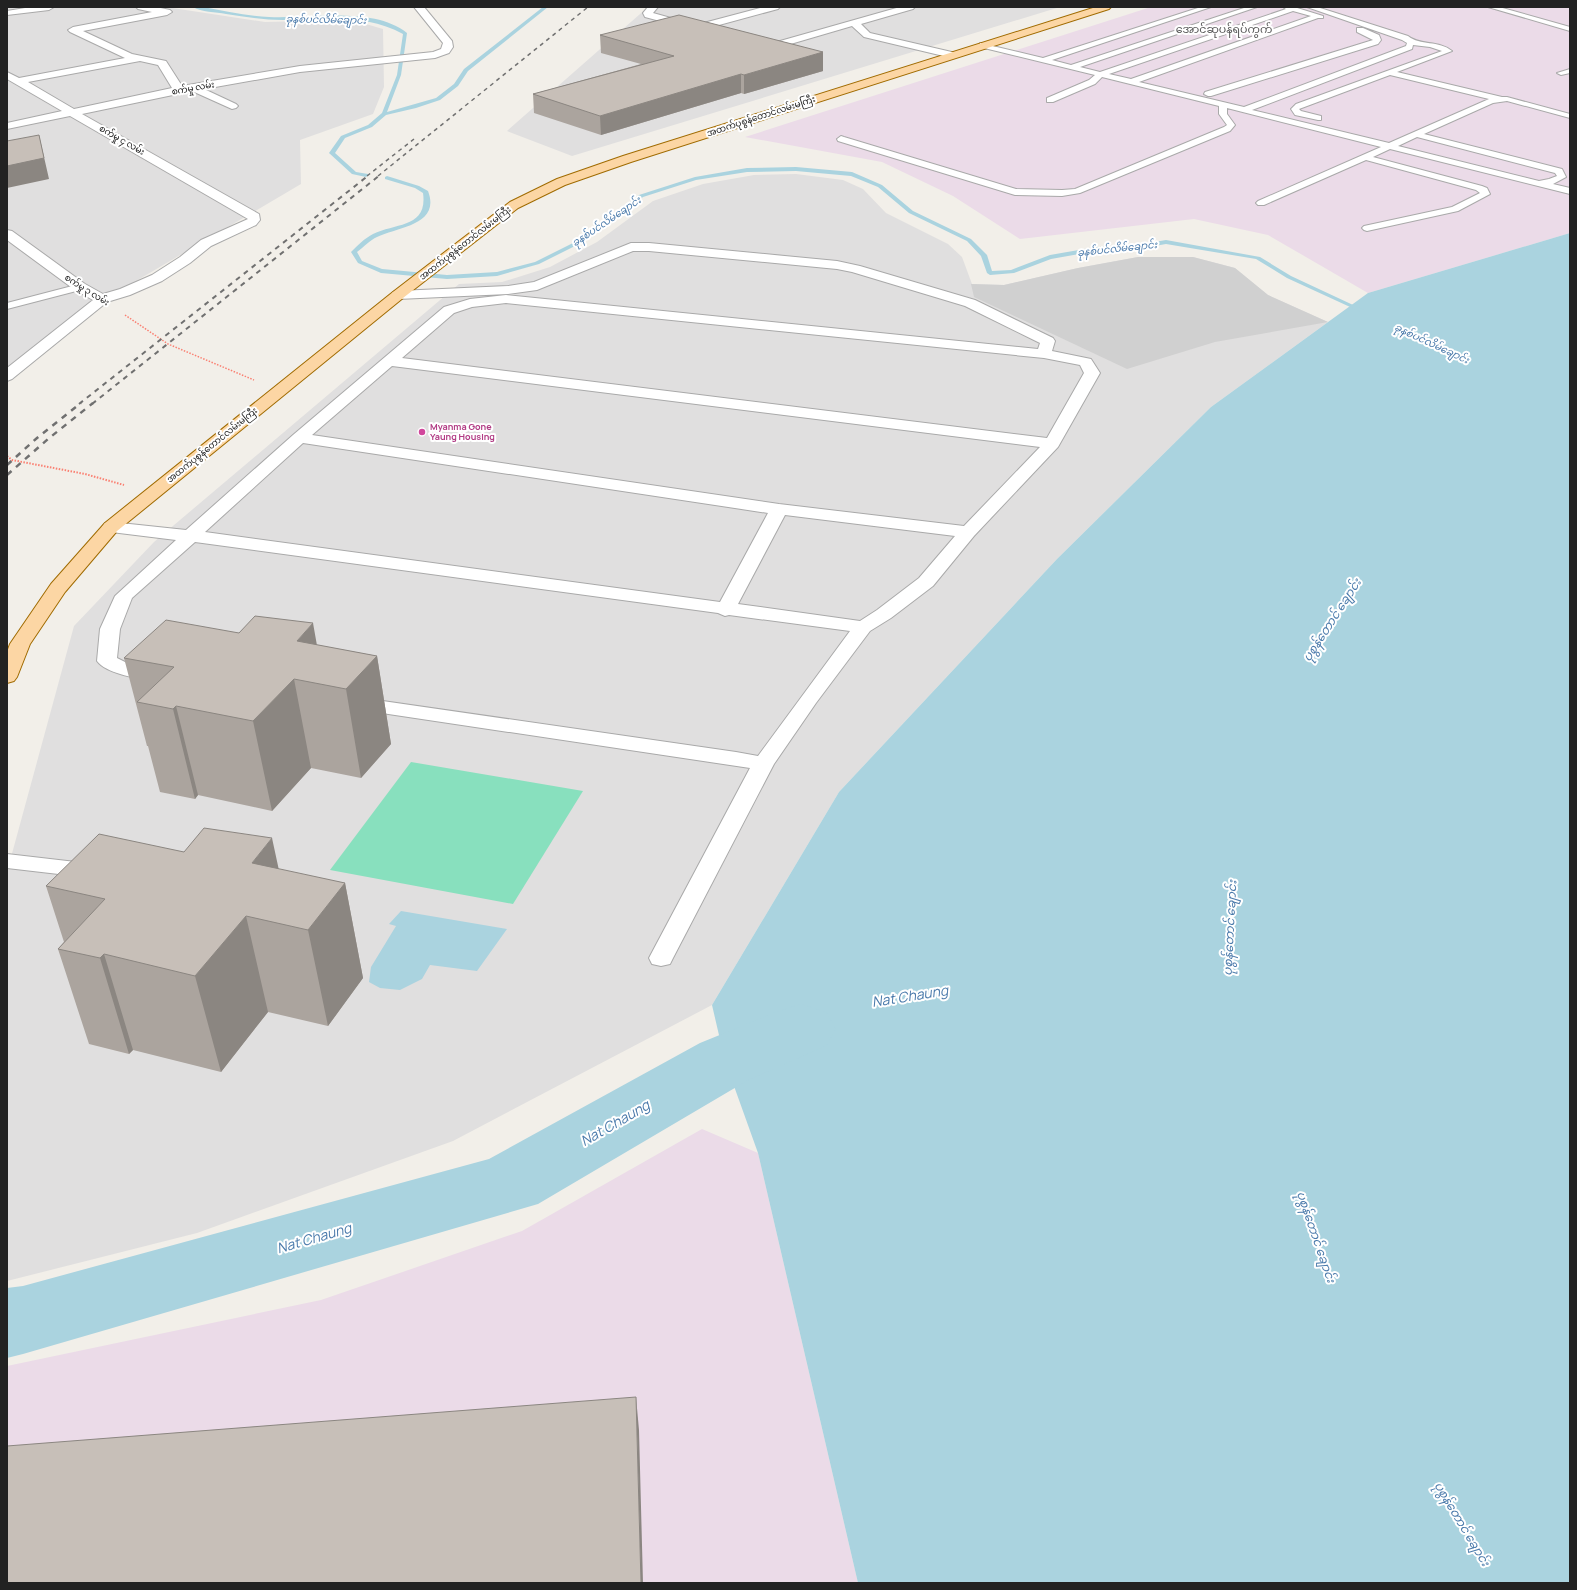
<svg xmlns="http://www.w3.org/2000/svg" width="1577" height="1590" font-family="Manrope,'Noto Sans Myanmar',sans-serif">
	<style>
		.residential { fill: #e0dfdf }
		.industrial { fill: #ebdbe8 }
		.religious { fill: #d0d0d0 }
		.pitch { fill: #88e0be }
		.water { fill: #aad3df }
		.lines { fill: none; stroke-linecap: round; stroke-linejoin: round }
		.stream { fill: #aad3df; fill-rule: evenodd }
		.river { fill: #aad3df; fill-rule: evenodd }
		.service-casing { stroke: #a9a9a9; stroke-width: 2 }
		.minor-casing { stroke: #a9a9a9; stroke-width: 2 }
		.primary-casing { stroke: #a06b00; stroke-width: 2 }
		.path-far1 { stroke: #fa8072; stroke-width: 1.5; stroke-dasharray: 1.5 1.5; stroke-linecap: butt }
		.path { stroke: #fa8072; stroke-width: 2; stroke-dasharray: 1.5 1.5; stroke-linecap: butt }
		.service { fill: #fff; fill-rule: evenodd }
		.minor { fill: #fff; fill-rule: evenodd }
		.primary { fill: #fcd6a4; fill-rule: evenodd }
		.rail-far2 { stroke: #707070; stroke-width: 1.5; stroke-dasharray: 4 4; stroke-linecap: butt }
		.rail-far1 { stroke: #707070; stroke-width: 2; stroke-dasharray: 5 5; stroke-linecap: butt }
		.rail { stroke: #707070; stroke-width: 2.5; stroke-dasharray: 6 6; stroke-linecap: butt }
		.wall { fill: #aba49e }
		.shaded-wall { fill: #8b8681 }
		.building { fill: #c7bfb8; stroke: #8b8681 }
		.hotel-dot { fill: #d1479c; stroke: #fff; stroke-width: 1.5 }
		.labels { text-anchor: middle; stroke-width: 4; stroke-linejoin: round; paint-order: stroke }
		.far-street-label { font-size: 9px; fill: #222; stroke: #fff }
		.far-hotel-label { font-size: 9px; font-weight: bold; fill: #b23c85; stroke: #fff; text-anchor: start }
		.far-water-label { font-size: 10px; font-style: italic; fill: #4a7aab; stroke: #fff }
		.far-quarter-label { font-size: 11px; fill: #555; stroke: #fff }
		.water-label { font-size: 12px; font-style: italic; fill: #4a7aab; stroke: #fff }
		.near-water-label { font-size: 14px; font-style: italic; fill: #4a7aab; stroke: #fff }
	</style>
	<rect width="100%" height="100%" fill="#f2efe9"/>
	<path class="residential" d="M7 7H166L265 22 352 20 383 29 384 87 373 114 300 140 301 184 119 291 7 377Z
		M648 7H1060L572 156 507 131Z
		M796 174 843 180 863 189 886 213 948 244 962 257 972 284 1004 285 1078 268 1138 257H1193L1235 268 1268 295 1328 322 1211 407 1057 559 839 792 712 1005 453 1141 197 1233 7 1281V872L74 626 154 542 459 284 502 282 550 267 597 242 653 201 703 184 754 175Z"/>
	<path class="industrial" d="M1151 7H1570V233L1368 293 1268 235 1194 219 1020 239 953 196 882 162 745 137Z
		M702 1129 758 1153 858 1583H7V1366L321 1300 522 1231Z"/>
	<path class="religious" d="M1138 257H1193L1235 268 1268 295 1328 322 1215 342 1127 369 974 297 971 284 1004 285 1078 268Z"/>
	<path class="pitch" d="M411 762 583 791 513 904 330 870Z"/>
	<path class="water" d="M1570 233V1583H858L758 1153 725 1061 712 1005 839 792 1057 559 1211 407 1368 293Z
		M401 911 507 929 477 971 430 965 422 979 400 990 380 988 369 982 371 967 396 926 389 924Z"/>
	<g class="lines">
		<path class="stream" d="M193 7H203C225 11 247 16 269 17 310 19 373 6 407 33L401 75 387 112 436 98 454 84 464 69 543 7H548L468 71 458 86 440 100 416 108 386 115 372 127 345 138 335 153 356 172 368 174 369 175 366 177 352 174 329 153 341 136 368 125 382 113 397 75 403 34C366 13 324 20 283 20 264 20 245 17 226 14 216 12 201 12 193 7Z
			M796 167 852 172 882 185 913 211 971 239 987 255 992 271 1011 270 1050 255 1096 247 1132 246 1166 240 1260 257 1291 276 1366 311 1361 312 1287 278 1256 259 1166 244 1132 250 1096 251 1051 259 1014 273 990 275 987 273 981 256 967 241 909 213 878 187 851 176 796 171 747 172 696 180 643 197 583 242 539 264 497 276 447 279 381 273 358 263 351 252C357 246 365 238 373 234 396 223 428 228 423 193L415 188 385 179V177L387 176 419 186 428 191C441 225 398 227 377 237 370 240 364 247 357 252L362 261 382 269 447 275 497 272 535 262 579 240 639 195 695 177 747 168Z"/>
		<path class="river" d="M801 1004 826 1012 836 1029 826 1046 750 1079 538 1204 23 1354 7 1358V1288L23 1286 489 1159 700 1043 776 1012Z"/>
		<g class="service-casing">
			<path id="service" d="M1201 7H1211L1052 60 1071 65 1247 7H1257L1080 67 1100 72 1286 9 1283 7H1294L1323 16V18H1318L1139 82 1244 107 1406 46 1407 43 1402 40 1307 7H1317L1408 36C1420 46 1439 40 1452 51L1397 72 1502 97H1507L1570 114V118L1507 101 1493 103 1424 134 1562 169 1566 177 1553 184 1570 188V194L1390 149 1373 157 1482 186 1487 188 1490 194 1458 211 1367 231 1364 230 1362 228 1364 226 1452 207 1480 193 1476 190 1366 160 1264 205H1258L1256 203 1258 201 1381 147 1227 108V114L1235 125 1230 131 1080 193 1062 196 1015 195 838 141 837 139 841 136 844 137 1016 189 1062 190 1075 189 1224 127 1227 125 1219 114V106L1102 77 1095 84 1053 102H1047V98L1089 80 1095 75 980 47V43L1043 58ZM1293 11 1311 16 1131 79 1109 74ZM1413 45 1430 47 1442 51 1296 104 1291 109 1295 115 1318 120H1321V116L1301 111 1299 109 1390 75 1489 99 1389 143 1252 110 1412 49ZM1417 137 1555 173 1557 176 1549 179 1539 181 1398 146Z
				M1488 7H1499L1570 27V31Z
				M1357 28H1363L1379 35 1381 40 1378 44 1211 96H1208L1204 94 1205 92 1373 40 1357 32Z
				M1570 69V73L1561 75 1557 73Z
				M80 284 85 287 84 289 7 309V303Z"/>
		</g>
		<g class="minor-casing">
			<path id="minor" d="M31 7H54L49 10 7 15V11Z
				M136 7H156L170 10 172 12 167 15 83 31 132 54 166 61 182 86 300 66 433 52 441 49 443 43 414 7H424L452 41 453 47 449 53 435 58 300 72 204 89 236 104 238 106 236 108 232 109 192 91 82 114 259 214 260 220 256 225 211 246 190 263 162 281 130 295 107 302 12 379 7 381V368L93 300 75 290 7 240V230L12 231 85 284 103 294 120 289 152 275 180 257 201 240 248 219 70 116 7 129V123L62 111 7 79V72L19 78 125 58 70 32 68 30 73 27 152 12 138 9ZM140 61 158 65 172 88 74 109 28 82Z
				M648 7H658L653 13 696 25 764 7H780L778 9 697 31 645 17 643 13Z
				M900 7H915L913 9 861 24 870 33 956 53 957 55 956 57 952 58 864 37 852 26 770 50 765 47 766 45Z
				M631 243H649L837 261 860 266 975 300 1053 338 1055 341 1052 351 1091 359 1100 373 1058 447 974 536 933 586 891 618 870 631 816 703 774 764 673 958 670 964 661 966 652 964 649 958 750 768 355 709 348 707 345 703 348 699 355 697 736 752 758 756 850 631 729 615 725 616 718 613 195 542 132 598 120 629 117 658 129 664 164 670 167 674 164 678C149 682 107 675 97 661L100 629 115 596 176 540 111 532 105 531 102 527 105 523 111 522 186 530 293 435 444 307 470 299 506 295 1038 349 1040 343 965 306 852 272 837 269 649 251H633L537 290 508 294 398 299 393 298 391 295 393 292 398 291 508 286 534 282ZM506 303 1044 358 1080 365 1084 373 1047 438 402 358 454 313 472 307ZM392 366 1040 447 964 526 779 504 312 435ZM303 443 768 513 720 602 205 532ZM785 515 955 536 919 578 877 610 860 621 738 604Z
				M7 854 93 864 101 866 105 871 101 876 93 878 7 868Z"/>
		</g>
		<g class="primary-casing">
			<path id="primary" d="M1096 7H1111L1109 9 631 162 565 185 518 208 403 298 117 531 65 592 30 644 17 677 14 681 7 683V652L10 644 51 584 105 523 393 292 510 202 557 179 623 156Z"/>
		</g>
		<path class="path-far1" d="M125 315 168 344 254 380"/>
		<path class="path" d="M7 456 12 460 85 474 124 485"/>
		<use href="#service" class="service"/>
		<use href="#minor" class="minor"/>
		<use href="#primary" class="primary"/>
		<path class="rail-far2" d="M367 176 414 139
			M378 176 588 7"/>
		<path class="rail-far1" d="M79 404 369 175
			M92 404 380 175"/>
		<path class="rail" d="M7 465 37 438 81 403
			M7 475 48 439 93 403"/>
	</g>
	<path class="wall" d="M600 35 823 52V71L744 94 741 93 601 135 534 113 533 94 641 64 601 53Z
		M239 633 317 645 377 656 391 744 361 778 311 768 272 811 198 795 195 799 160 792 148 746H147L124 658Z
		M184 852 345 883 363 978 328 1026 268 1012 221 1072 133 1050 129 1054 89 1044 58 949 64 942 46 886Z"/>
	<path class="shaded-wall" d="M823 52V71L744 94V75Z
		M741 74V93L601 135 600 116Z
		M39 135 49 179 7 188V166Z
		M313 623 324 685 297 641Z
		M377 656 391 744 361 778 346 689Z
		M294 679 311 768 272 811 253 721Z
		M176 706 198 795 195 799 173 709Z
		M272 838 291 926 252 863Z
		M345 883 363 978 328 1026 308 930Z
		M246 916 268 1012 221 1072 195 976Z
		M104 954 133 1050 129 1054 100 958Z
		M636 1397 639 1430 643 1583H641Z"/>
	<path class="building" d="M679 15 823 52 744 75 741 74 600 116 533 94 674 56 600 35Z
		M39 135 44 158 7 166V141Z
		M255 616 313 623 297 641 377 656 346 689 294 679 253 721 176 706 173 709 137 702 174 667 124 658 166 620 239 633Z
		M204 828 272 838 252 863 345 883 308 930 246 916 195 976 104 954 100 958 58 949 105 899 46 886 99 834 184 852Z
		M636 1397 641 1583H7V1446Z"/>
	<circle class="hotel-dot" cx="422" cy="432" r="4"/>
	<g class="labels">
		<g class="far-street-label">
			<text transform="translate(193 88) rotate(-10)" y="3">စက်မှု လမ်း</text>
			<text transform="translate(761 116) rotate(-18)" y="3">အထက်ပုစွန်တောင်လမ်းမကြီး</text>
			<text transform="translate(122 140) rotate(30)" y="3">စက်မှု ၄ လမ်း</text>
			<text transform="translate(465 243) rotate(-38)" y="3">အထက်ပုစွန်တောင်လမ်းမကြီး</text>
			<text transform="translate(87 290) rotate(32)" y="3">စက်မှု ၃ လမ်း</text>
			<text transform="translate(212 445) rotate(-39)" y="3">အထက်ပုစွန်တောင်လမ်းမကြီး</text>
		</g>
		<g class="far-hotel-label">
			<text x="430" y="430">Myanma Gone<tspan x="430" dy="10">Yaung Housing</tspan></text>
		</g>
		<g class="far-water-label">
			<text transform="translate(326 19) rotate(1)" y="4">ခုနစ်ပင်လိမ်ချောင်း</text>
			<text transform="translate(606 221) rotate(-34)" y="4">ခုနစ်ပင်လိမ်ချောင်း</text>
			<text transform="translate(1117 248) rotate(-6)" y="4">ခုနစ်ပင်လိမ်ချောင်း</text>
			<text transform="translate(1432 343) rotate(25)" y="4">ခုနစ်ပင်လိမ်ချောင်း</text>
		</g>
		<g class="far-quarter-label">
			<text x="1224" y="33">အောင်ဆုပန်ရပ်ကွက်</text>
		</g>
		<g class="water-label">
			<text transform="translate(1332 620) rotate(-57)" y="4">ပုစွန်တောင် ချောင်း</text>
			<text transform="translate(1230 928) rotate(-87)" y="4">ပုစွန်တောင် ချောင်း</text>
			<text transform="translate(1316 1237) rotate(71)" y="4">ပုစွန်တောင် ချောင်း</text>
			<text transform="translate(1462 1524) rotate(59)" y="4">ပုစွန်တောင် ချောင်း</text>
		</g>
		<g class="near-water-label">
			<text transform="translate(910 996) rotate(-9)" y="5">Nat Chaung</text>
			<text transform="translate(615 1123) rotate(-30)" y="5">Nat Chaung</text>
			<text transform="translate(314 1238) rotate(-16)" y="5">Nat Chaung</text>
		</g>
	</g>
	<rect width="1577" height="1590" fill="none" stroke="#222222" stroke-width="16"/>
</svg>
